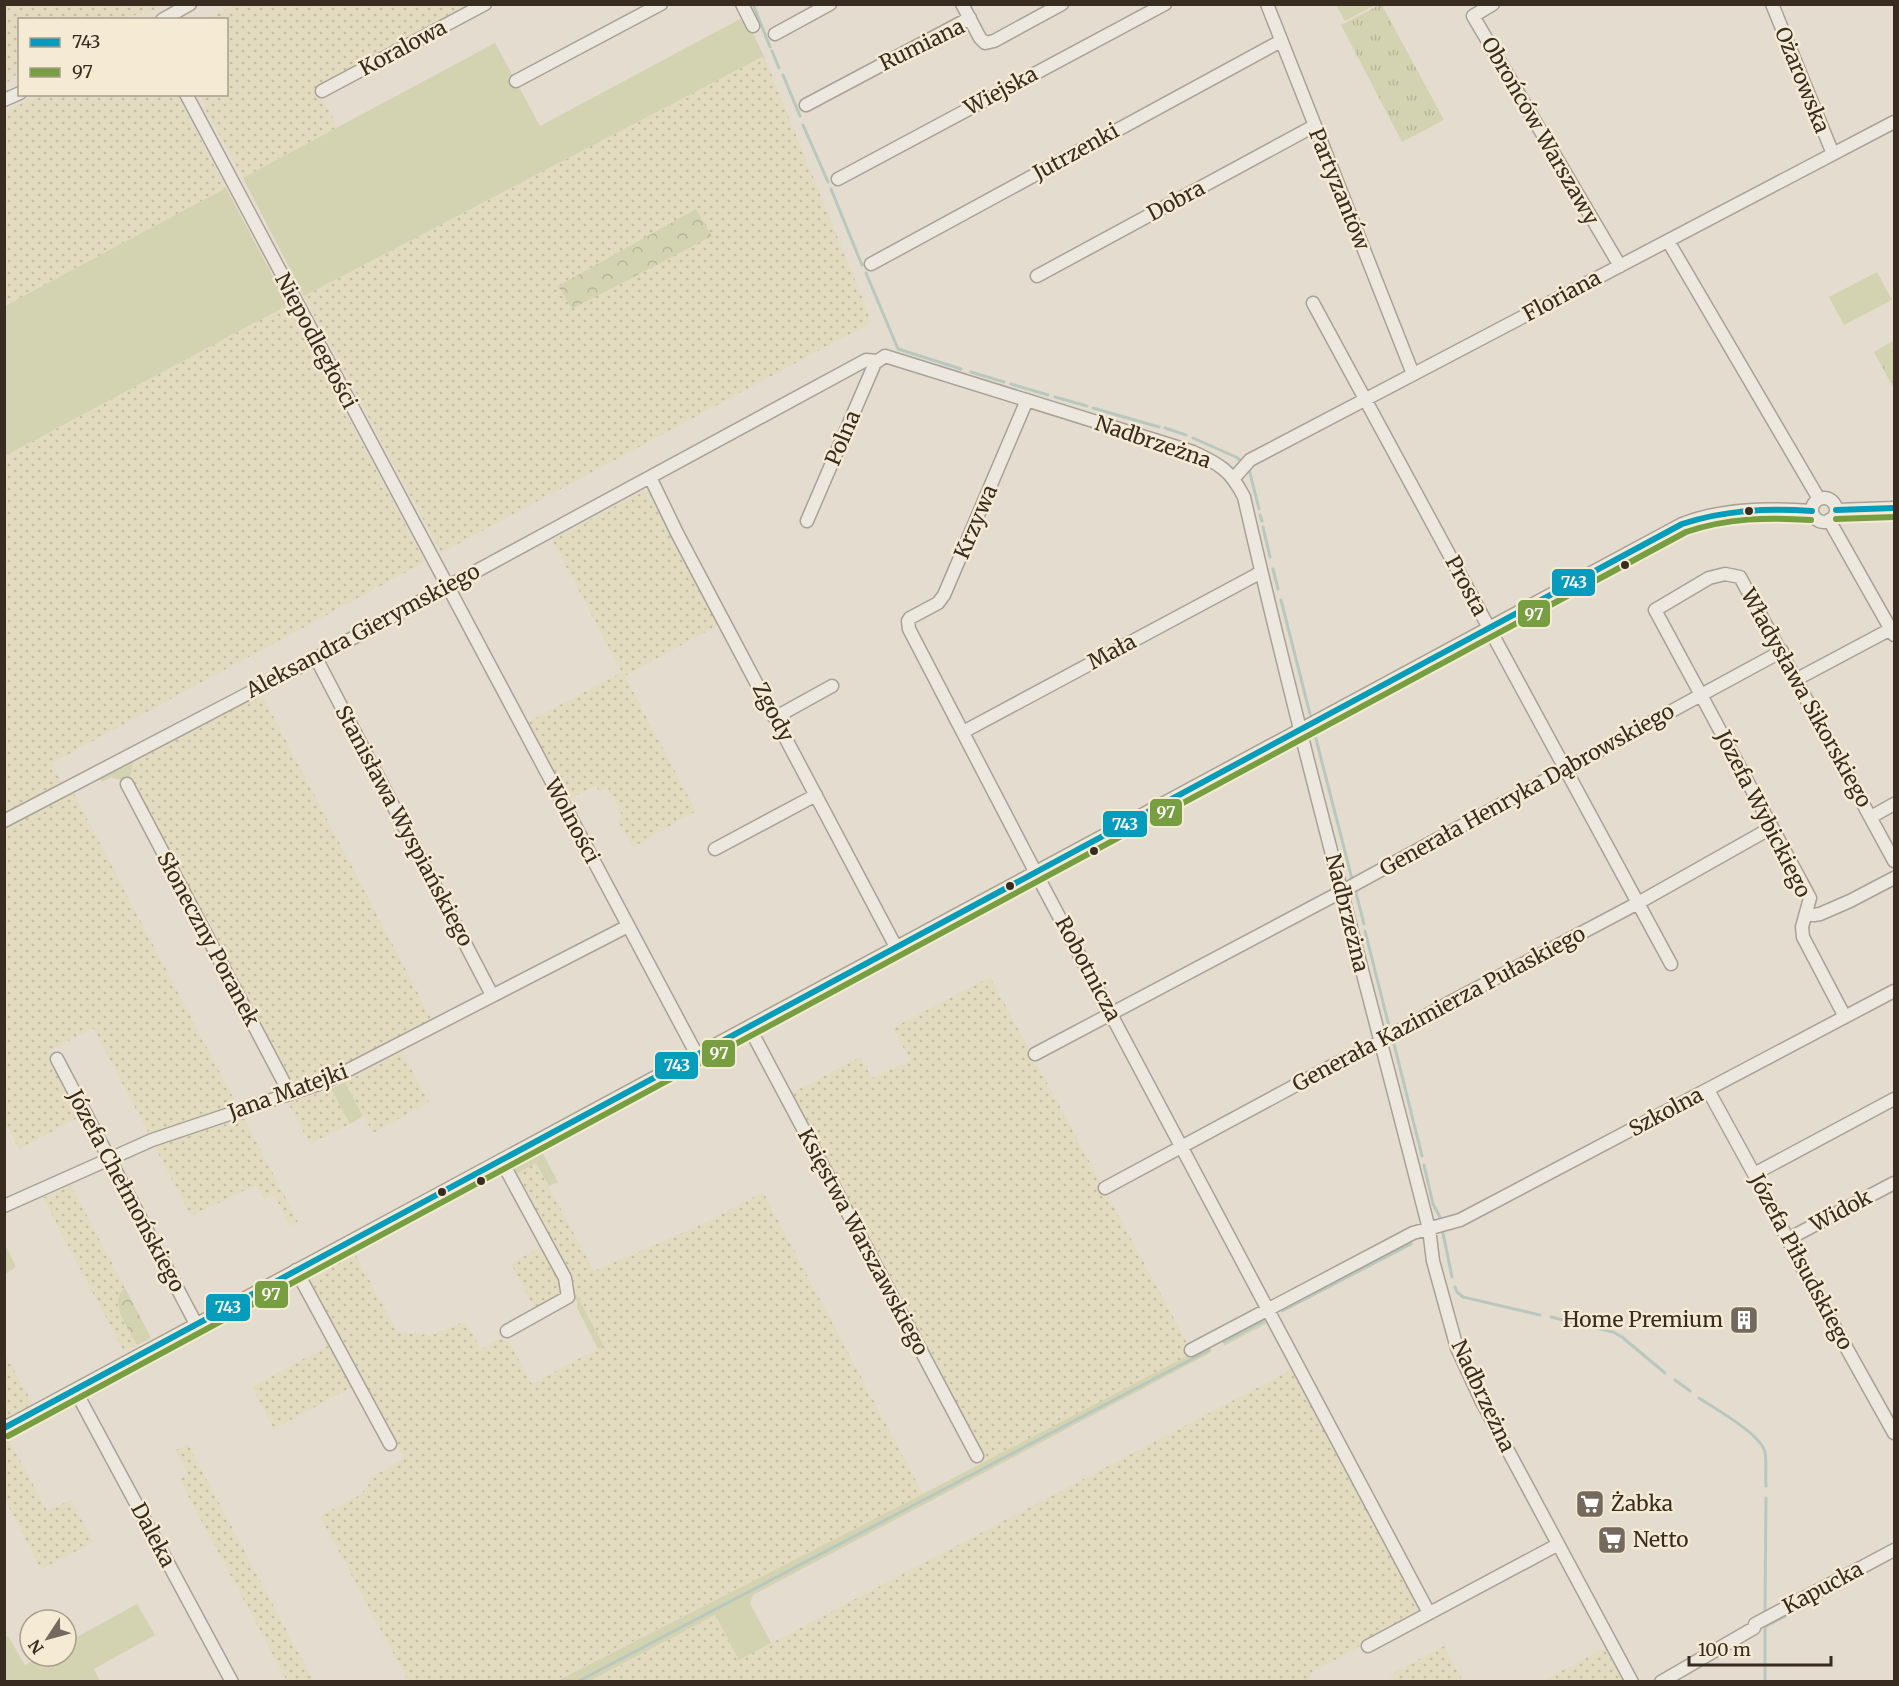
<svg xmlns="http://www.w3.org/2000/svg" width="1899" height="1686" font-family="Merriweather,serif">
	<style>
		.farmland { fill: url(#farmland-dots) }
		.grass { fill: #d4d3b1 }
		.forest { fill: url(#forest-crowns) }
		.park { fill: url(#park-tufts) }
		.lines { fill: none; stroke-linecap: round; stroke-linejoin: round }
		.stream { stroke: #b9c8bf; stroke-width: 3 }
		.minor-casing { stroke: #a9a196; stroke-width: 15 }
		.minor { stroke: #ece8df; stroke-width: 12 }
		.bus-1-casing { stroke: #f5ebd4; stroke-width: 10 }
		.bus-2-casing { stroke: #f5ebd4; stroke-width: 10 }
		.bus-1 { stroke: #069cbc; stroke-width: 6 }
		.bus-2 { stroke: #779e41; stroke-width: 6 }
		.bus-dot { fill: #382b1f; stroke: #f5ebd4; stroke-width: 2 }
		.labels { text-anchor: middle; stroke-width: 5; stroke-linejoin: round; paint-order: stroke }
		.street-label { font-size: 21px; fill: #382b1f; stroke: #f5ebd4 }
		.poi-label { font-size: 21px; fill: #382b1f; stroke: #f5ebd4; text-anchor: start }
		.line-badge { stroke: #f5ebd4; stroke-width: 2 }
		.badge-label { font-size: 16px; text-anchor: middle; font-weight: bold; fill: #fff }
	</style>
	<defs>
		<pattern id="farmland-dots" width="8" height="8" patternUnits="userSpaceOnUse" patternTransform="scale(1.5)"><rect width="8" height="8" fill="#e3dbbf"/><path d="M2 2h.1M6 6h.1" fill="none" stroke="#c4bca4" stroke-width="1.8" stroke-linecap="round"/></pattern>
		<pattern id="forest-crowns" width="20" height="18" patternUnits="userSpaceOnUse" patternTransform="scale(1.5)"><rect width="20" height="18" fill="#d4d3b1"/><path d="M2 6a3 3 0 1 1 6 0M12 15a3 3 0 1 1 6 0" fill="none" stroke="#b7b598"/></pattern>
		<pattern id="park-tufts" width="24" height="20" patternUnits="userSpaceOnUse" patternTransform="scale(1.5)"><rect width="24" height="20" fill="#d4d3b1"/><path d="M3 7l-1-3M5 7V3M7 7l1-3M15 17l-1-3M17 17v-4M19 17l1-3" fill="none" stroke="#b7b598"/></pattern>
	</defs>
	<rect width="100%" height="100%" fill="#e4dcce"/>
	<path class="farmland" d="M5 4H163V5L150 12 117 19 20 20 19 72 6 84 7 88 5 89Z
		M235 5H468L316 88 338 127 243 178 204 107 206 105 200 95 226 94V20L206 19Z
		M764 56 872 322 441 553 304 296Z
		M37 95H177L226 188 5 306V112Z
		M288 305 425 562 52 763 63 786 5 817V456Z
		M650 491 720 624 625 676 696 811 633 847 618 821 622 815 608 788 599 792 596 786 569 799 528 722 622 672 552 540 642 492Z
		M259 689 432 1020 342 1067 337 1066 325 1071 323 1077 300 1083 290 1079 130 776 133 765 130 758Z
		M72 790 237 1105 149 1134 93 1028 49 1051 50 1061 79 1117 19 1149 5 1122V826Z
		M990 977 1193 1354 986 1461 790 1094 860 1057 872 1078 910 1060 893 1028Z
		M402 1052 429 1102 373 1133 345 1082Z
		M331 1089 350 1124 310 1144 288 1103Z
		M244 1118 298 1222 290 1226 274 1195 264 1200 256 1185 191 1216 155 1147Z
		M536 1163 594 1271 701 1225 763 1192 923 1494 555 1681H408L320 1516 360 1495 370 1483 368 1479 404 1459 307 1277 354 1252 398 1333 432 1335 465 1321 481 1349 500 1338 510 1343 532 1384 604 1345 517 1182 518 1173Z
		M71 1185 125 1288 120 1292 118 1297V1308L137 1345 124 1352 43 1198Z
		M543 1245 562 1281V1295L535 1310 511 1264Z
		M331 1344 354 1386 274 1429 252 1387Z
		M4 1352 33 1404 5 1419H4Z
		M1293 1369 1422 1605 1418 1614 1309 1674 1313 1681 590 1682 715 1615 739 1660Z
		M9 1439 47 1511 71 1500 94 1542 41 1569 5 1500V1441Z
		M188 1444 273 1605 314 1681H287L179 1479 188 1474 176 1450Z
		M1444 1646 1463 1681H1394L1390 1675Z
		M1604 1648 1624 1681H1543L1603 1649Z"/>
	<path class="grass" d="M1336 5H1375L1345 21Z
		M740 19 748 23 764 56 304 296 243 178 495 43 540 126Z
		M226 188 288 305 5 456V306Z
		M1877 272 1892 300 1844 325 1829 297Z
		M130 758 133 765 130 776 133 780 127 783 125 778 120 780 111 777 102 782 98 776Z
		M345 1082 363 1116 350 1124 331 1089Z
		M542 1152 558 1182 549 1186 536 1163 518 1173 517 1182 510 1169Z
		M5 1244 16 1267 5 1274H4Z
		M567 1277 604 1346 598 1349 577 1308V1301L571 1294Z
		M1262 1317 1268 1323 1224 1346 1223 1337Z
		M146 1328 151 1338 137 1345 131 1334Z
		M1208 1345 1212 1352 753 1595 750 1603 771 1643 739 1660 715 1615 590 1681 555 1682 923 1494Z
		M137 1604 155 1635 94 1669 100 1681H5V1638L8 1636 25 1665 41 1656H66V1643Z"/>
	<path class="forest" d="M696 209 712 236 572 309 558 286Z
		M125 1288 146 1328 131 1334C124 1320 109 1301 125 1288Z"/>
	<path class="park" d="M1379 5H1382L1444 120 1402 142 1341 25Z
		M1894 340V389L1874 352Z"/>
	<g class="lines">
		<path class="stream" d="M753 4 770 47
			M772 51 779 68
			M783 75 800 116
			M803 125 828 182
			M831 189 862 265
			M866 273 898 349 961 369
			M971 372 1004 382
			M1011 384 1048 395
			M1055 397 1087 406
			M1093 408 1159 427
			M1165 428 1186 435
			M1193 438 1236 457 1242 462
			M1249 469 1259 509
			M1260 515 1262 521
			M1263 527 1270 557
			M1273 569 1278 589
			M1281 600 1310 714
			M1314 731 1352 879
			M1355 889 1364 924
			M1365 931 1390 1030
			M1393 1040 1422 1156
			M1424 1165 1433 1204 1440 1217
			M1443 1233 1452 1277
			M1455 1287 1457 1292 1463 1297 1540 1315
			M1282 1311 1411 1244
			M1551 1317 1613 1332 1622 1337 1665 1373
			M1224 1342 1264 1321
			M1675 1380 1690 1391
			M1699 1398C1715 1409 1761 1434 1765 1452 1767 1463 1765 1475 1766 1486
			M1765 1614 1766 1498
			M1765 1627 1890 1559
			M1765 1627V1682
			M577 1682 1209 1350"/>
		<g class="minor-casing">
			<path id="minor" d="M742 4 753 26
				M962 4 980 38 985 43 994 41 1062 4
				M1267 4 1413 374
				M1493 4 1473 16 1620 266
				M1772 4 1833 154
				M162 20 190 4
				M775 34 830 4
				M516 81 661 4
				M322 91 485 4
				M186 94 697 1055
				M4 100 20 93
				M806 105 970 18
				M838 179 1165 4
				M1668 241 1819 499
				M871 264 1281 41
				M1037 276 1314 126
				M1313 303 1671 964
				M1027 400 944 595 938 603 910 618 908 621 909 629 1038 877 1429 1613
				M650 477 677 533 896 947
				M1234 478 1250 460 1894 122
				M1812 510a12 12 0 1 1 24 0a12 12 0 1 1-24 0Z
				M1836 510 1894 508
				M1829 520 1894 635
				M807 521 875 363 885 356 1193 452C1220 464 1231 471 1244 497 1300 742 1367 985 1429 1229L1433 1261 1457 1348 1482 1402 1632 1682
				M1782 651 1701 695 1810 898 1802 927 1803 937 1845 1017
				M316 658 492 995
				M1797 679 1891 629
				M776 717 832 686
				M963 732 1256 575 1261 570
				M127 784 290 1094
				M1871 817 1894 804
				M4 821 316 658 866 360 877 361
				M715 849 816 795
				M1806 914 1814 915 1820 914 1850 901 1894 878
				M749 1027 977 1456
				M1035 1054 1337 894 1701 695 1655 610 1709 578 1725 574 1740 577 1894 861
				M57 1059 196 1324
				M1708 1090 1754 1174 1813 1288 1894 1433
				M501 1160 565 1278 568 1297 507 1331
				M1754 1174 1894 1099
				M1105 1188 1324 1070 1374 1045 1445 1005 1638 903 1771 828
				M4 1206 152 1140 325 1082 628 926
				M1788 1239 1894 1183
				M296 1270 390 1444
				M1191 1350 1413 1233 1460 1220 1894 991
				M75 1390 232 1682
				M4 1428 1682 524C1723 508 1768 508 1812 511
				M1368 1646 1557 1545
				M1661 1682 1754 1628 1755 1624 1894 1550"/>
		</g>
		<use href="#minor" class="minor"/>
		<g class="bus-1-casing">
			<path id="bus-1" d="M1836 510 1894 508
				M4 1428 1682 524C1725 510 1767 508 1812 511"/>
		</g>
		<g class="bus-2-casing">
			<path id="bus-2" d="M1836 519 1894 517
				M8 1436 1686 532C1727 518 1768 517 1811 520"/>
		</g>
		<use href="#bus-1" class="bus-1"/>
		<use href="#bus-2" class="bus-2"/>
	</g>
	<defs>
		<g id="building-square" transform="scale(1.5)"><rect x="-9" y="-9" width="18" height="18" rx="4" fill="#74695c" stroke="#f5ebd4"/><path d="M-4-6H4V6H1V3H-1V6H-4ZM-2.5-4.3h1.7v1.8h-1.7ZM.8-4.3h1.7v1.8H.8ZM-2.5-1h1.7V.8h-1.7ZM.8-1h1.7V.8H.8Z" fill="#fff"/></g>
		<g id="supermarket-square" transform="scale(1.5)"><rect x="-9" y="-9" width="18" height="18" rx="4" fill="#74695c" stroke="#f5ebd4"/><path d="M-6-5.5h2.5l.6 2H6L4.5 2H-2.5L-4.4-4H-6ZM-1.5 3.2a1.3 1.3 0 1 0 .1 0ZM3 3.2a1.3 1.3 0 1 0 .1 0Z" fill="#fff"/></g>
	</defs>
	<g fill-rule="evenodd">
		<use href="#building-square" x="1744" y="1320"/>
		<use href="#supermarket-square" x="1590" y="1504"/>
		<use href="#supermarket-square" x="1612" y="1540"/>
	</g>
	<g class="bus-dot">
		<circle cx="1749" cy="511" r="5"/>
		<circle cx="1625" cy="565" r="5"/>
		<circle cx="1094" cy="851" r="5"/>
		<circle cx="1010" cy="886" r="5"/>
		<circle cx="481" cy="1181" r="5"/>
		<circle cx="442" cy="1192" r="5"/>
	</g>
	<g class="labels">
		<g class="street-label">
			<text transform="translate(922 45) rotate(-26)" y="7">Rumiana</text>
			<text transform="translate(403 48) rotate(-28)" y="7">Koralowa</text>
			<text transform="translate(1802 80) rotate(68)" y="7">Ożarowska</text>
			<text transform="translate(1001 91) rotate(-28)" y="7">Wiejska</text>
			<text transform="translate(1540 131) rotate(60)" y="7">Obrońców Warszawy</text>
			<text transform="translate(1076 152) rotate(-29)" y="7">Jutrzenki</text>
			<text transform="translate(1339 189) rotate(68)" y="7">Partyzantów</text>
			<text transform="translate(1176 201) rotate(-28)" y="7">Dobra</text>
			<text transform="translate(1562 296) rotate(-28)" y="7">Floriana</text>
			<text transform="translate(316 341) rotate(62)" y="7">Niepodległości</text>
			<text transform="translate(843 438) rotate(-67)" y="7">Polna</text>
			<text transform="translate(1153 442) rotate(19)" y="7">Nadbrzeżna</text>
			<text transform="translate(976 522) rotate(-67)" y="7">Krzywa</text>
			<text transform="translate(1466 586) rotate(62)" y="7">Prosta</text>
			<text transform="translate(363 631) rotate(-28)" y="7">Aleksandra Gierymskiego</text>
			<text transform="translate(1112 652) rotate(-28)" y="7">Mała</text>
			<text transform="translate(1806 698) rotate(61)" y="7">Władysława Sikorskiego</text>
			<text transform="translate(773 712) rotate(62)" y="7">Zgody</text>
			<text transform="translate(1527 790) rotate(-29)" y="7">Generała Henryka Dąbrowskiego</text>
			<text transform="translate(1763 814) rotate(63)" y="7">Józefa Wybickiego</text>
			<text transform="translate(572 821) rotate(62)" y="7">Wolności</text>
			<text transform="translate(404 826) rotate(62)" y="7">Stanisława Wyspiańskiego</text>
			<text transform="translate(1347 913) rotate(76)" y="7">Nadbrzeżna</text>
			<text transform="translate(208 939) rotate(62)" y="7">Słoneczny Poranek</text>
			<text transform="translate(1088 969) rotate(62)" y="7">Robotnicza</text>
			<text transform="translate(1439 1009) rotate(-28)" y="7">Generała Kazimierza Pułaskiego</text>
			<text transform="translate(288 1092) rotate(-20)" y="7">Jana Matejki</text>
			<text transform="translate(1666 1112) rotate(-28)" y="7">Szkolna</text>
			<text transform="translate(126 1191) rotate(62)" y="7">Józefa Chełmońskiego</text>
			<text transform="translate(1841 1211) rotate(-28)" y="7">Widok</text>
			<text transform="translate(863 1242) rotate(62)" y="7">Księstwa Warszawskiego</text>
			<text transform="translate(1801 1262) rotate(62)" y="7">Józefa Piłsudskiego</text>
			<text transform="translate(1483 1396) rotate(65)" y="7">Nadbrzeżna</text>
			<text transform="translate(153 1535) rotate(62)" y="7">Daleka</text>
			<text transform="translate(1823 1588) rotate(-28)" y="7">Kapucka</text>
		</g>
		<g class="poi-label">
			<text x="1723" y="1327" text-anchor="end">Home Premium</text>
			<text x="1611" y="1511">Żabka</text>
			<text x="1633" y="1547">Netto</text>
		</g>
	</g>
	<g class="line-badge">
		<rect x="1551" y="568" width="45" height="29" rx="6" fill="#069cbc"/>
		<rect x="1517" y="599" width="34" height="29" rx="6" fill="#779e41"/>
		<rect x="1149" y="798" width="34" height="29" rx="6" fill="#779e41"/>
		<rect x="1102" y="810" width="46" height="28" rx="6" fill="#069cbc"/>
		<rect x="701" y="1039" width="35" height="29" rx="6" fill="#779e41"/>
		<rect x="654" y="1051" width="45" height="29" rx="6" fill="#069cbc"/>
		<rect x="254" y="1280" width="35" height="29" rx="6" fill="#779e41"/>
		<rect x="205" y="1293" width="46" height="29" rx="6" fill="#069cbc"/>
	</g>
	<g class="badge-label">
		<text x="1574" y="588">743</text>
		<text x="1534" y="620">97</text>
		<text x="1166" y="818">97</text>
		<text x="1125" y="830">743</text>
		<text x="719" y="1059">97</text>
		<text x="677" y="1071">743</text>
		<text x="271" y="1300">97</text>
		<text x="228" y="1313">743</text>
	</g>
	<rect width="1899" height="1686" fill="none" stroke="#382b1f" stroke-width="12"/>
	<rect x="18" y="18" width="210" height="78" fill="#f5ebd4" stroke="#a99e8c" stroke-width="1.5"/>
	<rect x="30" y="38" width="30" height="9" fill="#069cbc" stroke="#a99e8c" stroke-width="1.5"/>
	<text x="72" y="48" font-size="18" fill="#382b1f">743</text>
	<rect x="30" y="68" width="30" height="9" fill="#779e41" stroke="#a99e8c" stroke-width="1.5"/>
	<text x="72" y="78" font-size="18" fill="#382b1f">97</text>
	<g transform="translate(48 1638) rotate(234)"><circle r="28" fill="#f5ebd4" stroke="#a99e8c" stroke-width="1.5"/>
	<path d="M0-4.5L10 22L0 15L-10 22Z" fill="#74695c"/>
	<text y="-9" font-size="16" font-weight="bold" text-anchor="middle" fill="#382b1f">N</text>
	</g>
	<path d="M1689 1656v9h142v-9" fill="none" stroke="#382b1f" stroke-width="3"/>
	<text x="1698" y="1656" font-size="18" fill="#382b1f" stroke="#f5ebd4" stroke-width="4.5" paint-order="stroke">100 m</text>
</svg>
